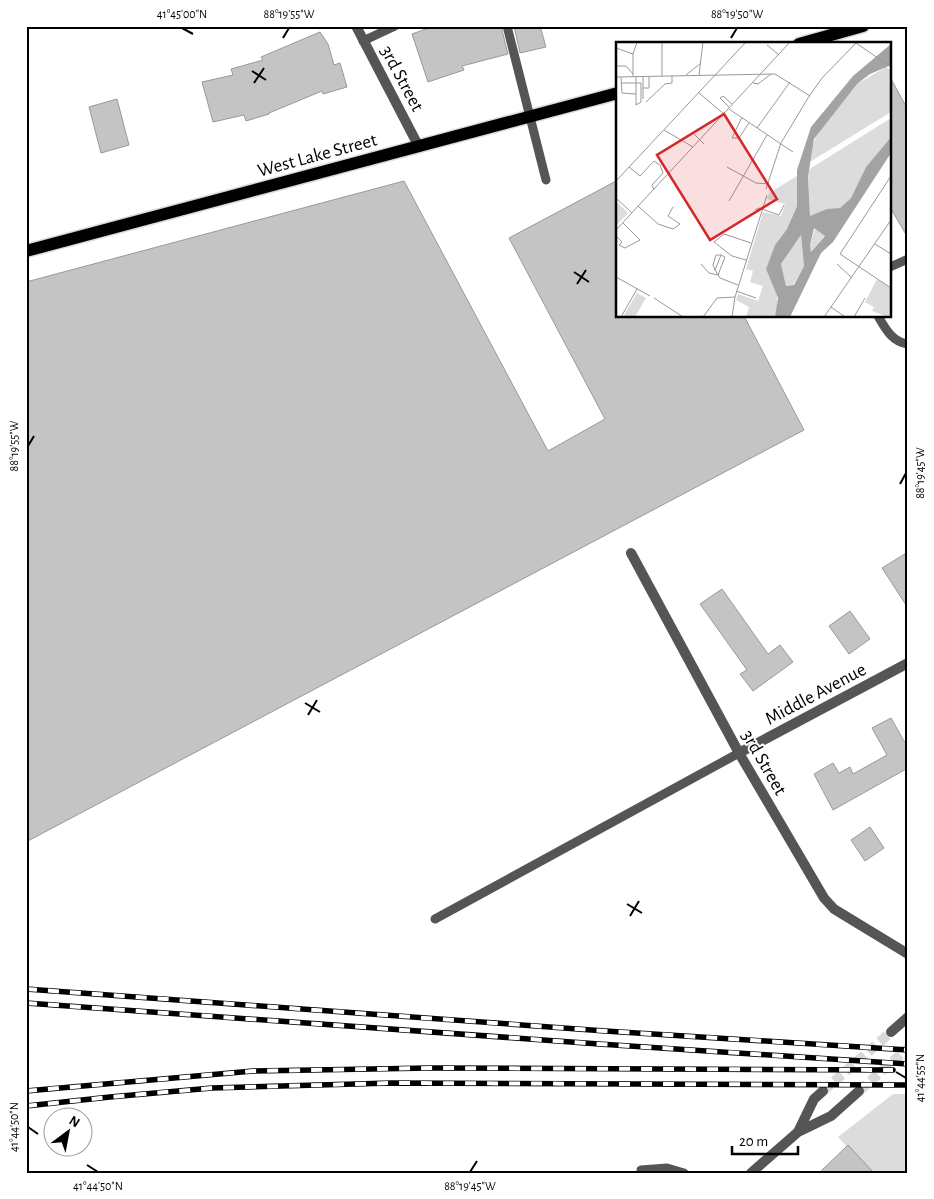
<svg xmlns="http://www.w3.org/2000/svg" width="934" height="1199" font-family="'Alegreya Sans',sans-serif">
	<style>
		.green { fill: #dcdcdc }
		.building { fill: #c4c4c4; stroke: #999 }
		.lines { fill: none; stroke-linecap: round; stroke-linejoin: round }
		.minor-tunnel { stroke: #d9d9d9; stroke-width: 10; stroke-dasharray: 10 5; stroke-linecap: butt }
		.primary-casing { stroke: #dbdbdb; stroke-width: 15 }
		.service { stroke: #555; stroke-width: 9 }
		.minor { stroke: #555; stroke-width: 10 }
		.tertiary { stroke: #555; stroke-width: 10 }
		.primary { stroke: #000; stroke-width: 12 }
		.rail-casing { stroke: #000; stroke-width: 5.5 }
		.rail { stroke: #fff; stroke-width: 4; stroke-dasharray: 11; stroke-linecap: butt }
		.ticks { fill: none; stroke: #000; stroke-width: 2 }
		.labels { text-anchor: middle; stroke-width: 4; stroke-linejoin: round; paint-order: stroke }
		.street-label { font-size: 19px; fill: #000; stroke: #fff }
		.inset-road { fill: none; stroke: #999; stroke-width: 1 }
		.view { fill: #d62828; fill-opacity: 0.15; stroke: #d62828; stroke-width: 2.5 }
		.inset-edge { fill: none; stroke: #000; stroke-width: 2.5 }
		.neatline { fill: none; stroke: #000; stroke-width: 2 }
		.ticks-label { font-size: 12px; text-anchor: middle; fill: #000 }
	</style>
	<rect width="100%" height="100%" fill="#fff"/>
	<path class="green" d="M893 1094H908V1173H871L838 1137Z"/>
	<path class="building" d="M434 26H501L508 54 462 66 464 70 428 82 412 34Z
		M514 26H540L546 47 520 53Z
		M320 32 328 44 334 65 340 63 347 87 323 94 322 91 269 113V114L246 121 244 115 213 122 202 82 233 75 231 69 263 60 261 57Z
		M890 77 908 110V238L890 207Z
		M117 99 129 145 101 153 89 107Z
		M618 180V316H744L804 430 26 842V282L404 181 548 451 605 419 509 238Z
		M908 552V608L882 568Z
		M722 589 768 654 780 645 793 662 753 691 740 674 747 670 700 604Z
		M850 611 870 639 849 654 829 626Z
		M891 718 908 748V768L833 810 814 774 833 763 839 773 850 767 853 774 887 755 872 728Z
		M870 827 884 848 865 861 851 840Z
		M848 1145 874 1173H819Z"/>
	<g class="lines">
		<path class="minor-tunnel" d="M823 1091 891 1032
			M859 1091 908 1048"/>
		<g class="primary-casing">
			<path id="primary" d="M799 44 863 26
				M26 251 618 93"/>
		</g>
		<path class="service" d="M507 26 546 180
			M363 41 395 26
			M890 267 908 259
			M878 316C885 328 892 342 908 344
			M435 919 739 753
			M641 1170 667 1168 684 1173"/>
		<path class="minor" d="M356 26 419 147
			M631 553 739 753 824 898 834 909 908 954
			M739 753 908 663"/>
		<path class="tertiary" d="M891 1032 908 1017
			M798 1132 814 1099 823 1091
			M751 1173 798 1132 831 1116 859 1091"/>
		<use href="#primary" class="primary"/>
		<g class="rail-casing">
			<path id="rail" d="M26 989 605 1031 908 1050
				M26 1003 599 1044 908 1064
				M26 1091 253 1071 430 1068 893 1070
				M26 1106 110 1097 212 1088 392 1083 908 1085"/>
		</g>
		<use href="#rail" class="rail"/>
	</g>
	<path class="ticks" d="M182 28 193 34M283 38 289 28M731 38 737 28M252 71 266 80M254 83 264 68M574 272 589 282M577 284 586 270M28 446 34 436M900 484 906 473M305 703 320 712M308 715 317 700M627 904 642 913M630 916 639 901M896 1072 906 1078M28 1127 38 1134M87 1165 98 1172M470 1172 477 1161"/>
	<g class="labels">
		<g class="street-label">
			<text transform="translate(403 78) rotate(62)" y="7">3rd Street</text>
			<text transform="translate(317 154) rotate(-15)" y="7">West Lake Street</text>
			<text transform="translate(815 693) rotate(-28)" y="7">Middle Avenue</text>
			<text transform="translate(765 762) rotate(60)" y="7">3rd Street</text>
		</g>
	</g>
	<g transform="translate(616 42)">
		<rect width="275" height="275" fill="#fff"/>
		<path d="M270 25 275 28V70L192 121 199 97 209 80 241 42ZM275 76V95L250 125 235 156 224 166 194 174 192 128ZM181 134V164L171 187 159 203 150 227 161 253V268L159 275H130L133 265 120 258 122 252 142 259 147 244 134 240 137 229 130 227 147 170 165 174 169 162 151 157 153 151ZM0 159 12 171 0 184ZM199 186 209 193 195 210 194 203ZM185 193 188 224 177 243 170 244 165 222ZM261 237 275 246V270L272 275 256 269 258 265 249 260ZM21 251 30 256 19 275H7Z" fill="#dcdcdc"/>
		<path d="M275 2V23L254 32 241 42 198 97 192 134 194 174 211 167 224 166 235 156 250 125 275 95V111L217 200 205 211 174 275H159L162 256 150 227 159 203 171 187 181 164V128L195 85 237 34ZM198 186 209 194 195 210 194 203ZM185 193 188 224 178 243 170 244 165 222Z" fill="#a3a3a3" fill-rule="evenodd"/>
		<path class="inset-road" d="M240 1 275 25M151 3 163 13M0 6 17 12M0 24H10L17 32M70 33 85 21M83 33 87 0M46 34V0M0 35 159 32 194 54M5 35 6 51 20 52M17 35V12L21 0M5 41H25V60L20 63V35M137 41 142 42 155 32M27 46H33V34M83 51 108 72M27 57V34M30 60 49 42 56 41V34M114 66 104 56 107 54 116 62M113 67 177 110M126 75 116 96H123L133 81M141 86 174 40M48 88 77 105M76 90 88 102M13 125 24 134 38 119 44 123 47 131 36 143 38 148M111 125 140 141 153 142M275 134 224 212 275 246M0 139 130 0M150 147 165 101 192 56 206 36 241 0M0 156 16 171M113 159 151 93M22 164 42 182 57 187 64 182 52 174 57 165M139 168 143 166 163 173 168 163M0 188 174 0M0 194 6 200 3 203 9 206 24 198 7 181M259 202 275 212M105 213H100L97 223 99 228 104 236 122 243M130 218 116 214 98 200 108 192 135 201M85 222 93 231 102 233 109 215 105 213M221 222 236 236M99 228 105 213M0 235 34 254M120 249 140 256M38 256 67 275M215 265 229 275M5 275 21 247M87 275 101 256 119 255M116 275 119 255 151 153M208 275 275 178M238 275 249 256"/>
		<path class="view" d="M108 72 161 157 94 198 41 113Z"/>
		<rect width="275" height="275" class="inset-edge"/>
	</g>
	<rect width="934" height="1199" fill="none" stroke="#ffffff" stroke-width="55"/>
	<g transform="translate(68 1132) rotate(32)"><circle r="24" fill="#ffffff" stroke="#999999"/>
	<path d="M0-4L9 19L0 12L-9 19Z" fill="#000000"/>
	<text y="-8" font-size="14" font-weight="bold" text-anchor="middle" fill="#000000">N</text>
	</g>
	<path d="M732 1146v8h66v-8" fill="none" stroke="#000000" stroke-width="2.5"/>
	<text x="739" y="1146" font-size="15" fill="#000000" stroke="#ffffff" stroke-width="4" paint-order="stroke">20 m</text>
	<rect x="28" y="28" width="878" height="1144" class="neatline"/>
	<g class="ticks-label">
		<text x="182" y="18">41°45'00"N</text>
		<text x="289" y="18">88°19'55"W</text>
		<text x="737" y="18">88°19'50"W</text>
		<text transform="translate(14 446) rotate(-90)" y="4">88°19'55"W</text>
		<text transform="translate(920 473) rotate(-90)" y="4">88°19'45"W</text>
		<text transform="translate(920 1078) rotate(-90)" y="4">41°44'55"N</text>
		<text transform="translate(14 1127) rotate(-90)" y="4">41°44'50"N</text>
		<text x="98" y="1190">41°44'50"N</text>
		<text x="470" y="1190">88°19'45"W</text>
	</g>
</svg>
